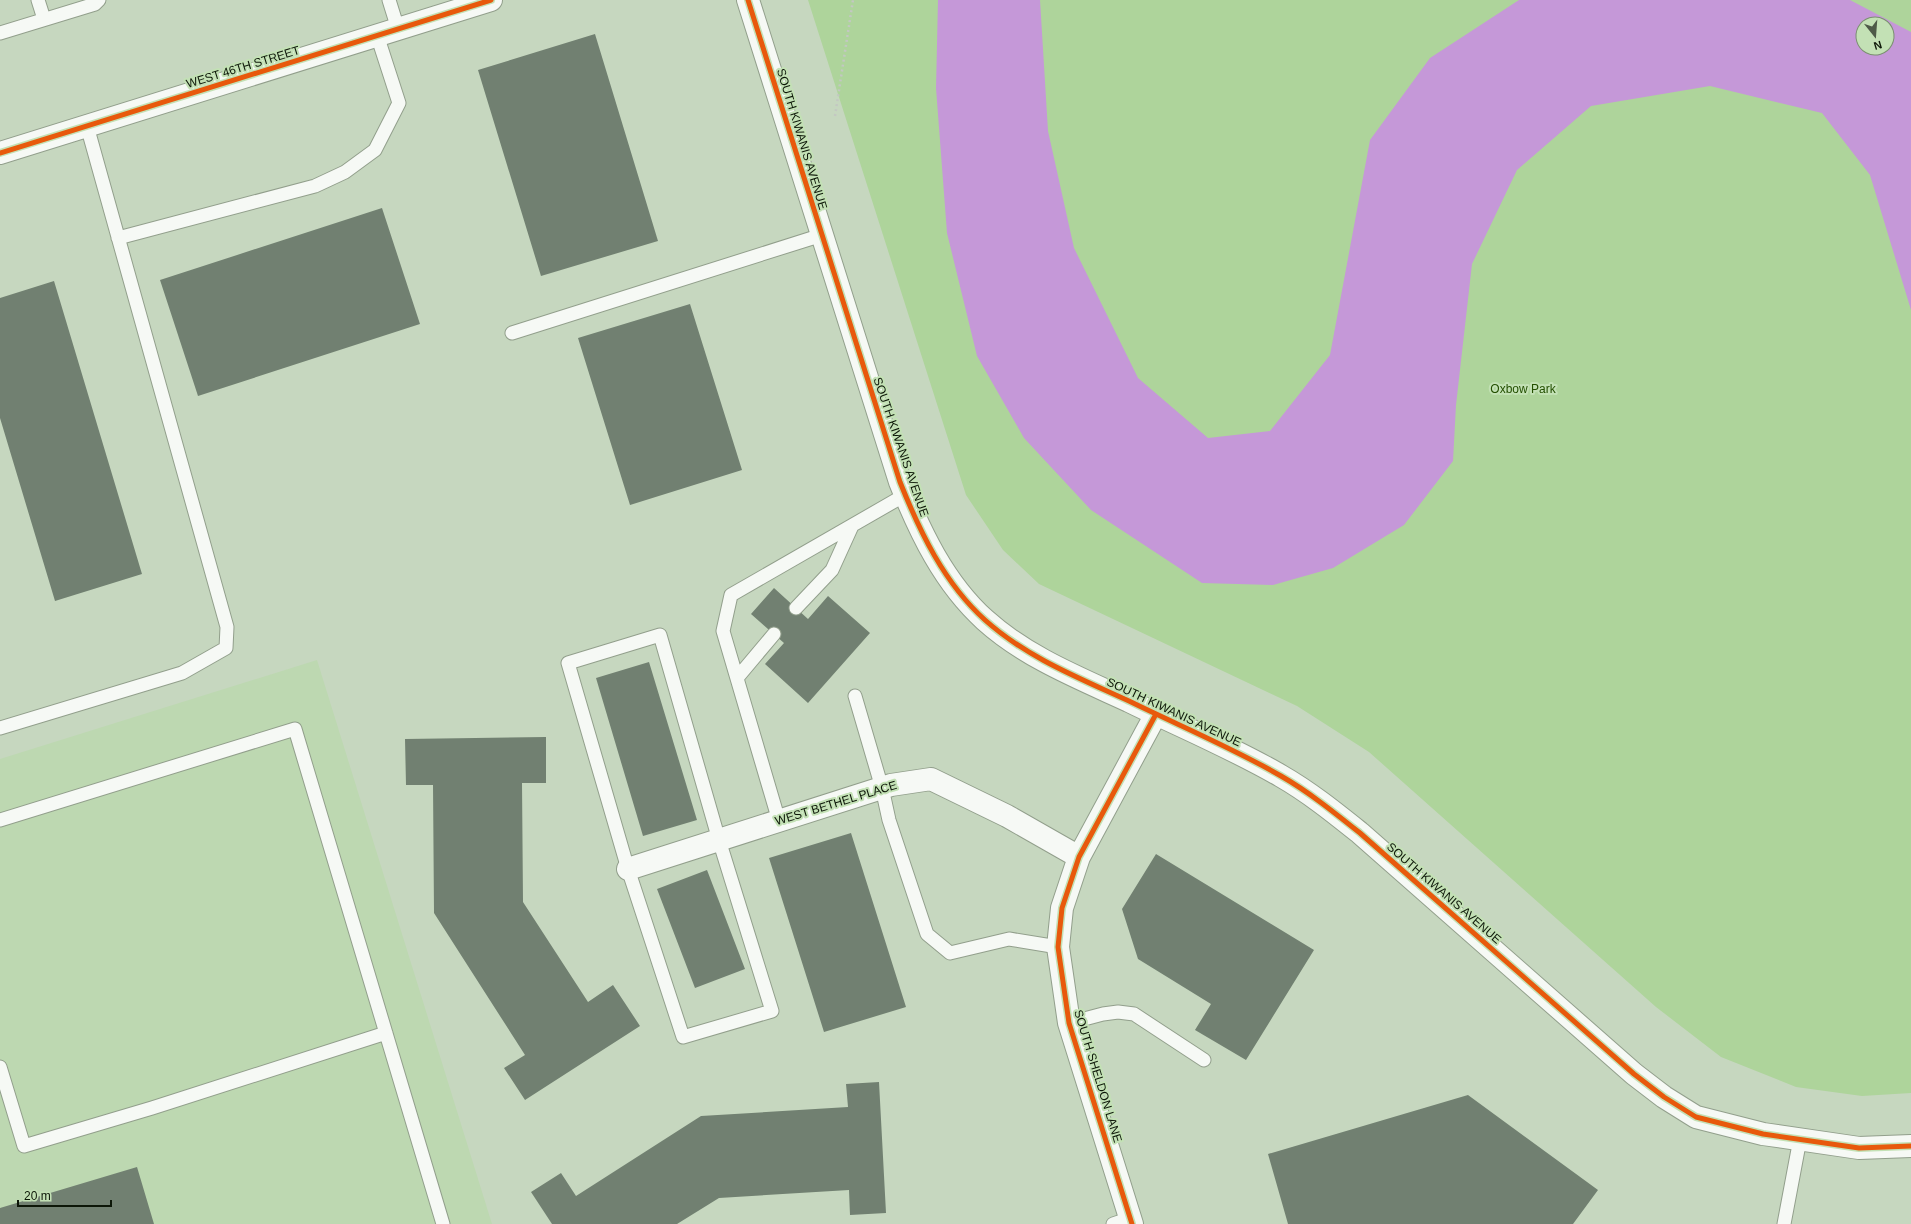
<svg xmlns="http://www.w3.org/2000/svg" width="1911" height="1224" font-family="Arial,sans-serif">
	<style>
		.built { fill: #bdd8b1 }
		.green { fill: #aed49b; fill-rule: evenodd }
		.water { fill: #c598d8; fill-rule: evenodd }
		.building { fill: #718071 }
		.lines { fill: none; stroke-linecap: round; stroke-linejoin: round }
		.service-casing { stroke: #929f8c; stroke-width: 15 }
		.minor-casing { stroke: #929f8c; stroke-width: 24 }
		.tertiary-casing { stroke: #929f8c; stroke-width: 24 }
		.path { stroke: #c3c8c2; stroke-width: 2.5; stroke-dasharray: 2 3; stroke-linecap: butt }
		.service { stroke: #f6f9f5; stroke-width: 13 }
		.minor { stroke: #f6f9f5; stroke-width: 22 }
		.tertiary { stroke: #f6f9f5; stroke-width: 22 }
		.cycleway-casing { stroke: #c3e1b5; stroke-width: 8 }
		.cycleway { stroke: #e8590c; stroke-width: 5 }
		.labels { text-anchor: middle; stroke-width: 4; stroke-linejoin: round; paint-order: stroke }
		.street-label { font-size: 12px; fill: #0d1708; stroke: #c3e1b5 }
		.park-label { font-size: 12px; fill: #234f00; stroke: #c3e1b5 }
	</style>
	<rect width="100%" height="100%" fill="#c6d7bf"/>
	<path class="built" d="M317 660 492 1224H0V759Z"/>
	<path class="green" d="M808 0H1911V1093L1862 1096 1796 1087 1721 1057 1656 1007 1369 752 1297 706 1039 584 1003 550 966 495ZM1863 24H1887V48H1863Z"/>
	<path class="water" d="M938 0H1040L1048 131 1074 248 1138 378 1208 438 1270 431 1330 355 1370 140 1430 58 1519 0H1850L1911 32V310L1870 175 1822 113 1710 86 1591 106 1517 170 1472 264 1456 405 1453 461 1404 525 1333 568 1273 585 1202 583 1091 510 1024 438 977 356 947 233 936 88ZM1863 24H1887V48H1863Z"/>
	<path class="building" d="M595 34 658 241 541 276 478 70Z
		M382 208 420 324 198 396 160 280Z
		M54 281 142 574 55 601 0 418V298Z
		M690 304 742 470 630 505 578 338Z
		M774 588 808 619 828 596 870 633 808 703 765 664 784 643 751 614Z
		M649 662 697 820 643 836 596 678Z
		M546 737V783H522L523 902 588 1002 613 985 640 1026 525 1100 504 1068 525 1055 434 913 433 785H406L405 739Z
		M851 833 906 1007 824 1032 769 858Z
		M1156 854 1314 950 1246 1060 1195 1030 1211 1004 1138 959 1122 909Z
		M707 870 745 969 695 988 657 889Z
		M879 1082 886 1213 850 1215 849 1190 719 1198 677 1224H552L531 1192 561 1173 576 1196 701 1116 848 1107 846 1084Z
		M1468 1095 1598 1190 1573 1224H1288L1268 1154Z
		M137 1167 154 1224H0V1208Z"/>
	<g class="lines">
		<g class="service-casing">
			<path id="service" d="M38 0 44 19
				M389 0 398 29
				M0 33 95 4 99 0
				M118 238 315 186 345 172 375 150 399 103 377 35
				M512 333 822 235
				M796 608 832 570 852 526
				M660 635 719 840 772 1011 683 1037 628 869 568 663Z
				M737 678 774 634
				M855 696 882 788 889 820 927 934 950 953 1009 939 1058 947
				M0 728 182 673 226 648 227 627 87 126
				M0 820 295 729 443 1224
				M779 821 723 631 731 595 905 495
				M1069 1023 1103 1014 1118 1012 1134 1014 1204 1060
				M0 1067 24 1146 152 1108 386 1033
				M1113 1224 1131 1218
				M1784 1224 1800 1139"/>
		</g>
		<g class="minor-casing">
			<path id="minor" d="M0 153 491 0
				M628 869 891 785 931 779 1007 816 1079 857
				M1132 1224 1069 1023 1058 947 1062 908 1079 857 1156 714"/>
		</g>
		<g class="tertiary-casing">
			<path id="tertiary" d="M748 0 900 482C920 532 944 583 985 620 1026 657 1079 678 1129 701 1180 726 1233 748 1281 776 1309 792 1335 813 1360 833L1634 1074 1664 1097 1696 1117 1763 1134 1859 1148 1911 1146"/>
		</g>
		<path class="path" d="M835 116 853 0"/>
		<use href="#service" class="service"/>
		<use href="#minor" class="minor"/>
		<use href="#tertiary" class="tertiary"/>
		<g class="cycleway-casing">
			<path id="cycleway" d="M748 0 900 482C920 532 944 583 985 620 1026 657 1079 678 1129 701 1180 726 1233 748 1281 776 1309 792 1335 813 1360 833L1634 1074 1664 1097 1696 1117 1763 1134 1859 1148 1911 1146
				M0 153 491 0
				M1132 1224 1069 1023 1058 947 1062 908 1079 857 1156 714"/>
		</g>
		<use href="#cycleway" class="cycleway"/>
	</g>
	<g class="labels">
		<g class="street-label">
			<text transform="translate(243 67) rotate(-17)" y="4">WEST 46TH STREET</text>
			<text transform="translate(802 139) rotate(73)" y="4">SOUTH KIWANIS AVENUE</text>
			<text transform="translate(901 447) rotate(71)" y="4">SOUTH KIWANIS AVENUE</text>
			<text transform="translate(1174 712) rotate(25)" y="4">SOUTH KIWANIS AVENUE</text>
			<text transform="translate(836 803) rotate(-17)" y="4">WEST BETHEL PLACE</text>
			<text transform="translate(1444 893) rotate(41)" y="4">SOUTH KIWANIS AVENUE</text>
			<text transform="translate(1098 1076) rotate(73)" y="4">SOUTH SHELDON LANE</text>
		</g>
		<g class="park-label">
			<text x="1523" y="393">Oxbow Park</text>
		</g>
	</g>
	<g transform="translate(1875 36) rotate(163)"><circle r="19" fill="#c3e1b5" stroke="#7a9070"/>
	<path d="M0-3L7 15L0 10L-7 15Z" fill="#4e5a48"/>
	<text y="-6" font-size="11" font-weight="bold" text-anchor="middle" fill="#0d1708">N</text>
	</g>
	<path d="M18 1200v6h93v-6" fill="none" stroke="#0d1708" stroke-width="2"/>
	<text x="24" y="1200" font-size="12" fill="#0d1708" stroke="#c3e1b5" stroke-width="3" paint-order="stroke">20 m</text>
</svg>
